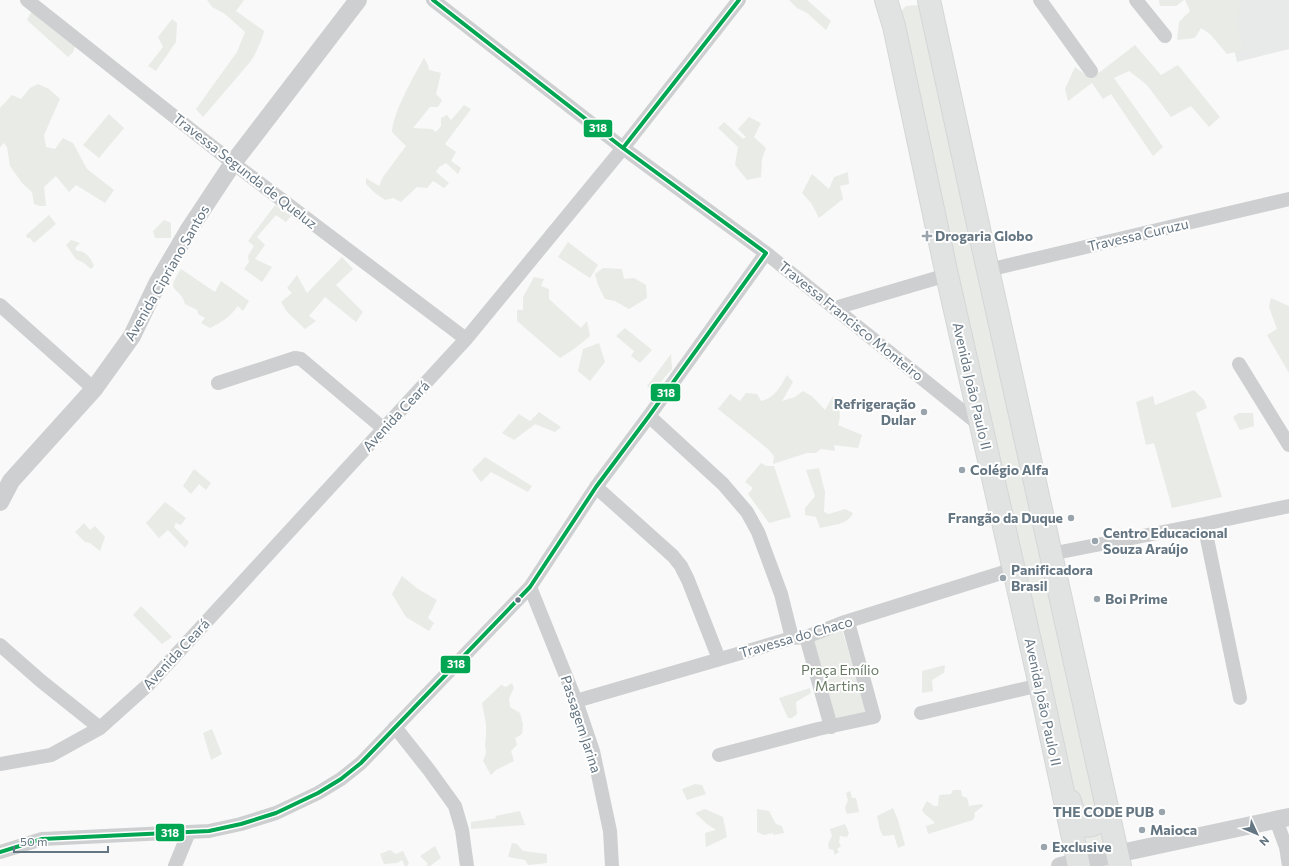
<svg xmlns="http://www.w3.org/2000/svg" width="1289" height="866" font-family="Commissioner,sans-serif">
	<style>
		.built { fill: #e8e9e9 }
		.green { fill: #e8ebe6 }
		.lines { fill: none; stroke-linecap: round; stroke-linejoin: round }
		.primary-casing { stroke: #d5d6d7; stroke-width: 24 }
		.minor { stroke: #cecfd0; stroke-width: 14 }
		.tertiary { stroke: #cecfd0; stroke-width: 18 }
		.primary { stroke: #e1e2e2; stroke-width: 22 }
		.bus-1-casing { stroke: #fff; stroke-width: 7 }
		.bus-1 { stroke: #00a651; stroke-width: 4 }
		.poi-dot { fill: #99a4ac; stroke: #fff; stroke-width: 1.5 }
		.bus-dot { fill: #657683; stroke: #fff; stroke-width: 1.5 }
		.labels { text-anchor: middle; stroke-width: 4; stroke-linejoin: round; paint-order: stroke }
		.street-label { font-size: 14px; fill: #657683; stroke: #fff }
		.poi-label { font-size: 14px; font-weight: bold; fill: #657683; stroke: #fff; text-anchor: start }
		.park-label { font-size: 14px; fill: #687a64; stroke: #fff }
		.line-badge { stroke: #fff; stroke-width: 1.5 }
		.badge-label { font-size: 11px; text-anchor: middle; font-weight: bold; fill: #fff }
	</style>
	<rect width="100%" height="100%" fill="#f9f9f9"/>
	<path class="built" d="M1222 0H1289V49L1237 62Z"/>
	<path class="green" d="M207 0H244L236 11 264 31C263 38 255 55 251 61L203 117 196 109 237 52 245 32 225 14 212 7Z
		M789 0H807L831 21 826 30 807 13 797 8Z
		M1159 0H1184L1176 6H1160Z
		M1185 0H1239L1241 6 1237 20 1244 50 1227 54 1210 34 1201 28 1195 38 1177 40 1179 22 1190 11Z
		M918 5 926 10 1104 805 1082 822 900 19 901 11 906 6Z
		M33 11 75 46 73 52 68 57 27 20 30 14Z
		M172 19 177 23 176 42 156 71 148 66 163 47 158 37Z
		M1135 45 1161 75 1178 65 1220 117 1209 127 1191 106 1171 117 1147 85 1129 71 1114 78 1163 147 1153 156 1111 94 1103 99 1092 83 1068 101 1065 89 1075 67 1087 76 1100 72Z
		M424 58 428 65 429 70 441 73 436 94 442 100 438 107H430L413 128 432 129 436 132 441 126V118L447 115 451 120 464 105 471 109 445 144 456 152 451 161 461 168 458 174 446 163 439 167 436 172 449 183 444 188 433 181 427 188 417 187 401 202 393 198 385 200 375 193 366 184V178L379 186 383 177 406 146 392 132C393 112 414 76 424 58Z
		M38 84 49 89 60 99 44 135 46 147 55 149 63 138 73 143 87 169 114 190 105 203 76 185 69 192 56 176 44 187 46 206H40L34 204 32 192 22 183 10 166 7 147 4 143 0 147V108L12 95 21 99 30 88Z
		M109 114 124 128 99 158 83 145Z
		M749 117 761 123 754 137 766 148 762 159 761 177 747 180 735 165 738 147 718 128 724 122 743 139 746 137 738 129Z
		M848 172 849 184 840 186 843 199 819 218 811 203 802 193 812 174 829 189 834 177Z
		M275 205 291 216 286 222 276 215 257 237 265 245 255 259 272 267 262 282 244 269 249 262 248 256 254 246 248 241Z
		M49 215 56 224 34 243 30 238H27L26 235Z
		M164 220 171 223V238H155L153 231Z
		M71 240 80 243 75 248 77 251C86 251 91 258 94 266L91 269 84 263 76 259 66 245Z
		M568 242 598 265 590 278 558 257Z
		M342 257 353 269 336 285 363 312 356 322 325 297 309 316 316 321 305 329 287 312 281 302 292 293 287 288 297 275 307 293Z
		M603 268 622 269 624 279 634 278 646 285 647 298 629 309 615 301 605 299 598 285 595 274Z
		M181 269 215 292 221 281 249 301 243 311 238 306C230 317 222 322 210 328L201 323 205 318 198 314 197 310 185 304C179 284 164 295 181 269Z
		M534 277 544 279 541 286 549 289V299L581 328 587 321 590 336 574 349 560 358 517 321V310H523V297Z
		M1271 298 1289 306V373L1267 335 1277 329 1269 307Z
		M625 328 652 350 640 363 631 356 634 351 616 336Z
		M599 343 605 362 590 381 578 371 583 349Z
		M671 354 672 369 653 391 647 386Z
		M787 375 793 382 782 401 795 397 803 391 813 397 825 410 833 396C839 406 842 413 838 425L862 435 858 448 834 445 835 451 821 449 816 453H807L773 464 774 456 768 449 718 409 730 394 740 401 746 393 757 394 761 401C775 398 780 387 787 375Z
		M1194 390 1204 400 1207 408 1196 413 1222 497 1172 508 1154 443 1146 445 1136 402 1153 396 1155 405Z
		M539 412 561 427 555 432 535 424 514 440 502 433 519 414 530 421Z
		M1239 413H1253L1254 426 1240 430 1233 417Z
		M485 457 532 486 528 492 491 472 481 482 472 470Z
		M761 463 766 466H774L791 517 769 523 748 494 753 488 745 482Z
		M819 468 825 492 824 512 829 514 845 509 853 513C848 525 832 525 820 528L816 517 805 515V508L815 496 806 470Z
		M194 469 211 483 206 490 199 484 191 494 183 486Z
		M165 502 186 518 181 525 176 523 174 527 189 542 185 548 168 530 159 538 146 523Z
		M84 523 90 530 95 526 105 537 100 551 90 543 85 542 75 532Z
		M402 576 418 589 437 600 428 618 434 623 429 631 406 617 392 594Z
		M141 606 172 637 162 644 133 615Z
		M842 630 868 716 835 723 812 640Z
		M945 665 944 673 932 680 933 691 922 693V671Z
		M512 683 514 688 509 698 510 707 520 713 523 724 522 734 515 738 517 745 511 751 514 761 496 770 491 775 483 761 486 753 485 745 486 735V724L482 703 501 685 506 687Z
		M810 688 811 693 796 702 797 714 792 718H788L779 698Z
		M212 729 222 754 211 760 203 733Z
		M695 784 702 785 706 794 687 800 682 789Z
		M953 790H961L962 796 967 798 969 806 982 804 983 806 974 813 975 816 973 820 928 834 926 826 935 823C931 818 924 815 922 810L927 801 934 806H938L939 795 951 794Z
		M850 791 852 798H856L859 812 847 814 845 808 848 800 846 793Z
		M893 808 898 820 905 845 898 848 894 835 883 836 880 830 877 816Z
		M705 809 723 817 727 837 706 847 705 833 716 830 707 824 695 813Z
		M757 809 769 811 776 824 782 826 784 833 773 835V833L764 835 757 832Z
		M520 811 525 825 471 829V822L497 818 495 816Z
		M1100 823 1115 866H1088L1078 825Z
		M845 824 849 833 847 837 840 836 839 842 841 846 837 849 839 852 835 855 833 850 829 849 828 844 832 836 830 829Z
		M512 843 517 844 523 851 547 854V863L528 865 525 860 508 857Z
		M435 846 441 858 430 866H426L428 864 420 856Z
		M390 850 396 854 403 851 409 863 407 866H405L402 860 397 863 384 864 380 854Z"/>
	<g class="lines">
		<g class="primary-casing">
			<path id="primary" d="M886 0 894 26 947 275 1040 685 1079 866
				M929 0 988 270 1120 866
				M1070 801C1072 807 1074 818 1079 822 1090 833 1107 818 1106 803"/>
		</g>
		<path class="minor" d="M27 0 233 163 466 339
			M433 0 623 148 766 253 981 426
			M1040 0 1091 71
			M1136 0 1165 36
			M988 270 1289 199
			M0 305 94 389
			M835 308 947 275
			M1239 364 1289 445
			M218 383 295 358 301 359 384 429
			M649 416 723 484 747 512 758 532 781 594 792 638
			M596 487 673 556 681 566 688 580 719 659
			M1204 524 1240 698
			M1050 554 1204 524 1289 506
			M530 587 576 701 593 751 610 831 612 866
			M806 637 831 727
			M0 645 41 681 100 728
			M576 701 792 638 806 637 842 623 1014 569
			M921 713 1040 685
			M395 727 429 770 455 806 462 830 467 866
			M719 755 818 729 874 717 848 622
			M0 764 51 755 100 728 149 684 466 339 623 148 739 0
			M1276 820 1286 847 1289 866
			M0 852 42 839 209 831 241 824 276 813 318 793 341 779 361 763 530 587 596 487 649 416 766 253
			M175 866 189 832"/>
		<path class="tertiary" d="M0 502 11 481 94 389 132 336 158 282 188 231 233 163 358 0
			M1060 866 1289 817"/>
		<use href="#primary" class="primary"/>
		<g class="bus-1-casing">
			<path id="bus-1" d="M433 0 623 148 766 253
				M623 148 739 0
				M0 852 42 839 209 831 241 824 276 813 318 793 341 779 361 763 530 587 596 487 649 416 766 253"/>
		</g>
		<use href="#bus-1" class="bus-1"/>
	</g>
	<g class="poi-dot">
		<path d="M925 230h4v4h4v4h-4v4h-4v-4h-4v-4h4z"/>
		<circle cx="924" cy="412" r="4"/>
		<circle cx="962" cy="470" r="4"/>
		<circle cx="1071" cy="518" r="4"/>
		<circle cx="1095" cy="541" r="4"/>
		<circle cx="1003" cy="578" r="4"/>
		<circle cx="1097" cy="599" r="4"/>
		<circle cx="1162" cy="812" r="4"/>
		<circle cx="1142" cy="830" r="4"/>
		<circle cx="1044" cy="847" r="4"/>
	</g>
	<circle class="bus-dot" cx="518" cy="600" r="3.5"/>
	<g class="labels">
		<g class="street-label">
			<text transform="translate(245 171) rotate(38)" y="5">Travessa Segunda de Queluz</text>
			<text transform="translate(1138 235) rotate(-13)" y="5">Travessa Curuzu</text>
			<text transform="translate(167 273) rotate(-60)" y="5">Avenida Cipriano Santos</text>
			<text transform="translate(851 321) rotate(39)" y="5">Travessa Francisco Monteiro</text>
			<text transform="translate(972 386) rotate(77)" y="5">Avenida João Paulo II</text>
			<text transform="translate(396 416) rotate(-47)" y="5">Avenida Ceará</text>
			<text transform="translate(796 637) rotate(-16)" y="5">Travessa do Chaco</text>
			<text transform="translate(176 654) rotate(-47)" y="5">Avenida Ceará</text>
			<text transform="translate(1043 702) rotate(78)" y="5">Avenida João Paulo II</text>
			<text transform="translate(581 724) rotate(72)" y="5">Passagem Jarina</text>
		</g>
		<g class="poi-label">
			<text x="935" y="241">Drogaria Globo</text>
			<text x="916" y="409" text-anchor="end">Refrigeração<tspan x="916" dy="16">Dular</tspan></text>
			<text x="970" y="475">Colégio Alfa</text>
			<text x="1063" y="523" text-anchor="end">Frangão da Duque</text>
			<text x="1103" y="538">Centro Educacional<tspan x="1103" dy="16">Souza Araújo</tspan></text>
			<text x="1011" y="575">Panificadora<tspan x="1011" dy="16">Brasil</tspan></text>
			<text x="1105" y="604">Boi Prime</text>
			<text x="1154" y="817" text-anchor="end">THE CODE PUB</text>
			<text x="1150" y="835">Maioca</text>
			<text x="1052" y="852">Exclusive</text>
		</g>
		<g class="park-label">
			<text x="840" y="675">Praça Emílio<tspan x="840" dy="16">Martins</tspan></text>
		</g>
	</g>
	<g class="line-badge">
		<rect x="583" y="119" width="30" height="19" rx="4" fill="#00a651"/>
		<rect x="650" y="383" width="31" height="19" rx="4" fill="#00a651"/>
		<rect x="440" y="655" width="31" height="19" rx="4" fill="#00a651"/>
		<rect x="155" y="823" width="30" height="19" rx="4" fill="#00a651"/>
	</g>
	<g class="badge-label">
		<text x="598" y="132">318</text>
		<text x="666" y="397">318</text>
		<text x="456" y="668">318</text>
		<text x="170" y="837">318</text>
	</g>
	<g transform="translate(1257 834) rotate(134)" stroke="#ffffff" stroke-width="3" paint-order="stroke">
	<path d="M0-3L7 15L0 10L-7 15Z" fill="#657683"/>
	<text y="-6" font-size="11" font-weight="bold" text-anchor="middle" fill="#657683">N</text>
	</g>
	<path d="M14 846v6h94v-6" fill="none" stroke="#657683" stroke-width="2"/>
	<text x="20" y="846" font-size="12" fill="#657683" stroke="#ffffff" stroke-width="3" paint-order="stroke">50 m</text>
</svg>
